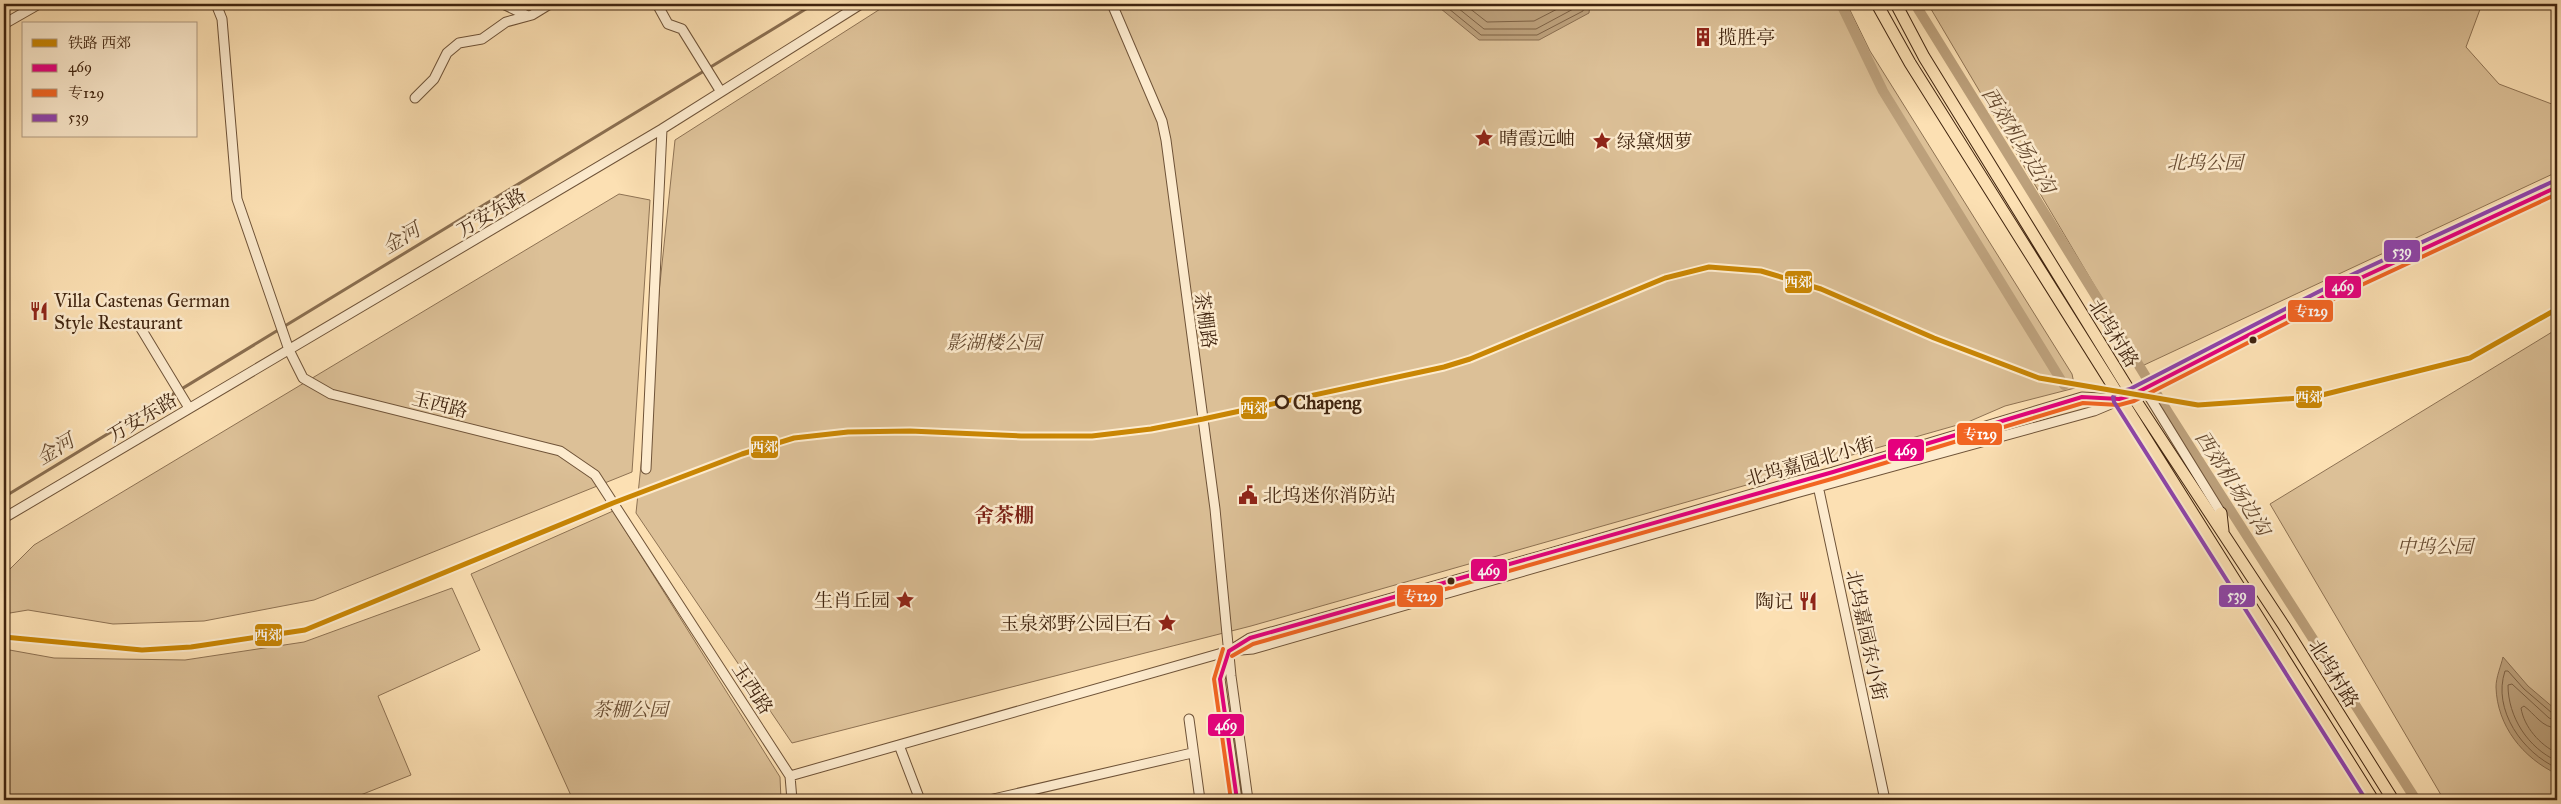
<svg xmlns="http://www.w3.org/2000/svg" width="2561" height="804" font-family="'IM FELL Great Primer','Noto Serif SC',serif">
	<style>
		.green { fill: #dcc097; stroke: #8e7253 }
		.water { fill: #bca07b; stroke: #8a6e50 }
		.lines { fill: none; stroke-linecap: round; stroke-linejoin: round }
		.shore { stroke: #7e6245; stroke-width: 1 }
		.stream { stroke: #8a6e50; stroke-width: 3 }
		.canal { stroke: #bca07b; stroke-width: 10 }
		.minor-casing { stroke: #6f5338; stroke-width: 11 }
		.major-casing { stroke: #40240f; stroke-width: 13 }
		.minor { stroke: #fdebce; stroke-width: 9 }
		.major { stroke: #fce0b3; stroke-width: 11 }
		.bus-1-casing { stroke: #fdebce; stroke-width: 8 }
		.bus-2-casing { stroke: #fdebce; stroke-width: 8 }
		.bus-3-casing { stroke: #fdebce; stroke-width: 8 }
		.bus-1 { stroke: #e5007d; stroke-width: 4 }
		.bus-2 { stroke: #f26522; stroke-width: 4 }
		.bus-3 { stroke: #8e44ad; stroke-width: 4 }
		.rail-1-casing { stroke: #fdebce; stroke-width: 9 }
		.rail-1 { stroke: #c98604; stroke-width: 5 }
		.bus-dot { fill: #40240f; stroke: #fdebce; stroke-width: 2 }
		.stop-dot { fill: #fdebce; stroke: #40240f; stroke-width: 2.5 }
		.labels { text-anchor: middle; stroke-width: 5; stroke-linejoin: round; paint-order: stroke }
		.poi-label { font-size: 19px; fill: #40240f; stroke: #fdebce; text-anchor: start }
		.park-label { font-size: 19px; font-style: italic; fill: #674b31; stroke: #fdebce }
		.street-label { font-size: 19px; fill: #40240f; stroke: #fdebce }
		.stop-label { font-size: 19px; font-weight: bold; fill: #40240f; stroke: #fdebce; text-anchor: start }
		.water-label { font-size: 20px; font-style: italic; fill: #65492f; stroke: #fdebce }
		.neighbourhood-label { font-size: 20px; font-weight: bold; fill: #7a1f14; stroke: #fdebce }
		.line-badge { stroke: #fdebce; stroke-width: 2 }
		.badge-label { font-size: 14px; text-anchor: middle; font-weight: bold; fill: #fff }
	</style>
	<rect width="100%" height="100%" fill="#fce0b3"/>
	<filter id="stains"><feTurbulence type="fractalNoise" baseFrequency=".004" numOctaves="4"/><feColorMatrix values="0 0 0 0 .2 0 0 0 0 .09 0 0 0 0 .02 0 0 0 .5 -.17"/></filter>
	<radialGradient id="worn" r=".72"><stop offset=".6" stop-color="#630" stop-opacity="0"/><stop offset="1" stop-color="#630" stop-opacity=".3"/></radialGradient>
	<path class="green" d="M888 4H1847L1870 51 2072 374 2075 388 2005 406 1968 422 1251 626 792 743 636 513 675 140Z
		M1928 4H2482L2466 47 2499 84 2557 106V172L2142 366Z
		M619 194 650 200 632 472 314 600 204 621 113 624 28 610 4 614V575L34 545Z
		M2557 329V800H2444L2270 504Z
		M613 511 780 777 781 800H573L471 574Z
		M452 588 480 650 378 696 411 775 348 800H4V649L54 658 185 660 304 642Z"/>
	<path class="water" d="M1435 4H1590L1589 13 1539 40H1479Z
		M2503 657 2528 686 2555 709 2557 774C2523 758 2497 726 2496 687 2496 677 2501 666 2503 657Z"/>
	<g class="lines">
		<path class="shore" d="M1443 4 1481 35H1537L1583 11 1585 4
			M1453 4 1484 29H1536L1577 7 1578 4
			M1464 4 1487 22 1534 21 1567 4
			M2557 714 2552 713 2524 689 2508 671H2505C2492 710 2523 753 2557 768
			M2557 721 2549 718 2512 684 2508 685C2508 717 2528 748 2557 761
			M2557 728C2542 728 2535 714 2524 706L2521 708C2524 727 2540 745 2557 753"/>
		<path class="stream" d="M4 497 814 4"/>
		<path class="canal" d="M1841 4 1883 91 2064 385
			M1915 4 2169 414 2416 800"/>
		<g class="minor-casing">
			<path id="minor" d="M216 4 222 19 237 199 289 350 303 378 331 394 560 451 595 475 790 776
				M503 4 528 16
				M657 4 668 24 682 29 721 92
				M1112 4 1162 121 1166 140 1215 509 1231 676 1248 800
				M4 24 39 4
				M415 98 434 79 447 53 459 43 482 39 506 22 532 15 550 4
				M140 327 189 408
				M2144 388 2221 513
				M646 469 662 129
				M1817 481 1885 800
				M4 518 662 129 861 4
				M1231 650 1250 638 1540 556 1793 482 1833 472 2082 397 2118 399
				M1228 654 1220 679 1237 800
				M1189 719 1200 800
				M899 745 920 800
				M792 800 790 776 1229 651 1253 649 1796 493 2094 411 2132 395 2352 282 2557 187
				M989 800 1192 753"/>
		</g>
		<g class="major-casing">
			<path id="major" d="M1877 4 1910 63 2373 800
				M1896 4 1924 57 2132 395 2284 626 2393 800
				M2221 513 2223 531"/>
		</g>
		<use href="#minor" class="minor"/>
		<use href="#major" class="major"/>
		<g class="bus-1-casing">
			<path id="bus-1" d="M1229 651 1250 638 1833 472 2082 397 2119 399 2132 395 2352 282 2557 187
				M1229 651 1220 679 1237 800"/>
		</g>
		<g class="bus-2-casing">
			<path id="bus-2" d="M1223 649 1214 679 1231 800
				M1232 656 1253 644 1835 478 2083 403 2119 405 2134 401 2355 288 2557 194"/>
		</g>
		<g class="bus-3-casing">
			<path id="bus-3" d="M2366 800 2114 402 2113 397 2116 393 2130 389 2349 276 2554 181"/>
		</g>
		<use href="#bus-1" class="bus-1"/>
		<use href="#bus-2" class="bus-2"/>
		<use href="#bus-3" class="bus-3"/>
		<g class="rail-1-casing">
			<path id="rail-1" d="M4 637 142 650 191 647 305 630 613 503 742 454 794 438 848 432 910 431 1021 436H1092L1151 429 1203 419 1444 367 1470 359 1665 278 1709 267 1761 271 1821 289 1934 338 2039 378 2198 405 2314 397 2470 358 2557 309"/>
		</g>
		<use href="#rail-1" class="rail-1"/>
	</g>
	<defs>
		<g id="building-bare" transform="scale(1.5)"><path d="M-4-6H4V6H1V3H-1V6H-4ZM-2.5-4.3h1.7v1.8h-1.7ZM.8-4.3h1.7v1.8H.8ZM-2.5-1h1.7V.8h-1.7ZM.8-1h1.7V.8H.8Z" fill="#8f2418" stroke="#fdebce" stroke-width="2.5" paint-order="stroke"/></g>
		<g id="sight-bare" transform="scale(1.5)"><path d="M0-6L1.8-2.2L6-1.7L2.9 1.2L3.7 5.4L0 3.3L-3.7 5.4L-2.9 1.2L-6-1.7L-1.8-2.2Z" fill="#8f2418" stroke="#fdebce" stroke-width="2.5" paint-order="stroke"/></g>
		<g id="restaurant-bare" transform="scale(1.5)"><path d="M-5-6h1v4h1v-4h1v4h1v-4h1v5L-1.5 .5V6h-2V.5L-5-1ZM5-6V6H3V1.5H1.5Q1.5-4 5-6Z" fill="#8f2418" stroke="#fdebce" stroke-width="2.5" paint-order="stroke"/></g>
		<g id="civic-bare" transform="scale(1.5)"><path d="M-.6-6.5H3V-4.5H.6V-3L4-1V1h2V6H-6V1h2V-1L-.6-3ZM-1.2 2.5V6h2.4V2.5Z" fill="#8f2418" stroke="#fdebce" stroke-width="2.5" paint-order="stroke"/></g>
	</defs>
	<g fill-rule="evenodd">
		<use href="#building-bare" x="1703" y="37"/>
		<use href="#sight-bare" x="1484" y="138"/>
		<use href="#sight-bare" x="1602" y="141"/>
		<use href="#restaurant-bare" x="39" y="311"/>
		<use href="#civic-bare" x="1248" y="495"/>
		<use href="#sight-bare" x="905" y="600"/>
		<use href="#restaurant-bare" x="1808" y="601"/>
		<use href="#sight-bare" x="1167" y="623"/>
	</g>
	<g class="bus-dot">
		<circle cx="2253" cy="340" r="4.5"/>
		<circle cx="1451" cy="581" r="4.5"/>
	</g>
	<circle class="stop-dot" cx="1282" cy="402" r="6"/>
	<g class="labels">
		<g class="poi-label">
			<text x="1718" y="44">揽胜亭</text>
			<text x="1499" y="145">晴霞远岫</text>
			<text x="1617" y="148">绿黛烟萝</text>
			<text x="54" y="307">Villa Castenas German<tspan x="54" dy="22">Style Restaurant</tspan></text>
			<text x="1263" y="502">北坞迷你消防站</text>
			<text x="890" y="607" text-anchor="end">生肖丘园</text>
			<text x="1793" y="608" text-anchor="end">陶记</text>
			<text x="1152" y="630" text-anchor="end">玉泉郊野公园巨石</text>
		</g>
		<g class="park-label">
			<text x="2205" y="169">北坞公园</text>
			<text x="994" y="349">影湖楼公园</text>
			<text x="2435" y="553">中坞公园</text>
			<text x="630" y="716">茶棚公园</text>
		</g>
		<g class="street-label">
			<text transform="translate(491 212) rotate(-31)" y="7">万安东路</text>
			<text transform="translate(1206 320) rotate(82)" y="7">茶棚路</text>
			<text transform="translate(2114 333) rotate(58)" y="7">北坞村路</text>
			<text transform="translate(440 404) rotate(14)" y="7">玉西路</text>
			<text transform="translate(142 417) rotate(-31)" y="7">万安东路</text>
			<text transform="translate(1810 461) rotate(-16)" y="7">北坞嘉园北小街</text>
			<text transform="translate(1867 635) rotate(78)" y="7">北坞嘉园东小街</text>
			<text transform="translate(2334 673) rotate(58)" y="7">北坞村路</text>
			<text transform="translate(753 688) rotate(57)" y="7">玉西路</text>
		</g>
		<g class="stop-label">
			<text x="1293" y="409">Chapeng</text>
		</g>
		<g class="water-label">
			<text transform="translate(2019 140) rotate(58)" y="7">西郊机场边沟</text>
			<text transform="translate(401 238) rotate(-31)" y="7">金河</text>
			<text transform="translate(55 449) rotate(-31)" y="7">金河</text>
			<text transform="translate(2233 483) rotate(57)" y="7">西郊机场边沟</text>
		</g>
		<g class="neighbourhood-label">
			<text x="1004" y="522">舍茶棚</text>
		</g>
	</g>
	<g class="line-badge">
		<rect x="2383" y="239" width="38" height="24" rx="5" fill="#8e44ad"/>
		<rect x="1784" y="270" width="29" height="24" rx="5" fill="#c98604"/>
		<rect x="2324" y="275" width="38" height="24" rx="5" fill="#e5007d"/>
		<rect x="2287" y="299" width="47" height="24" rx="5" fill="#f26522"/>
		<rect x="2295" y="385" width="28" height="24" rx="5" fill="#c98604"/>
		<rect x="1240" y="396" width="28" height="24" rx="5" fill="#c98604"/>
		<rect x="1956" y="422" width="47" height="24" rx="5" fill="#f26522"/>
		<rect x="750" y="435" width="29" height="24" rx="5" fill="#c98604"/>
		<rect x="1887" y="438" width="38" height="24" rx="5" fill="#e5007d"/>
		<rect x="1470" y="558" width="38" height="24" rx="5" fill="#e5007d"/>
		<rect x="2218" y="584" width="38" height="24" rx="5" fill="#8e44ad"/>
		<rect x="1396" y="584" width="48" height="24" rx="5" fill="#f26522"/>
		<rect x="254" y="623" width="29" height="24" rx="5" fill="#c98604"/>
		<rect x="1207" y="713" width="38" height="24" rx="5" fill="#e5007d"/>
	</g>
	<g class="badge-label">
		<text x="2402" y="256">539</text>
		<text x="1798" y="287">西郊</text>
		<text x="2343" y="291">469</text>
		<text x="2311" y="316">专129</text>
		<text x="2309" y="402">西郊</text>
		<text x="1254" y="413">西郊</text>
		<text x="1980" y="439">专129</text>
		<text x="764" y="452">西郊</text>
		<text x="1906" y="455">469</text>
		<text x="1489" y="575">469</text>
		<text x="2237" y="600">539</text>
		<text x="1420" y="601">专129</text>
		<text x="268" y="640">西郊</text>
		<text x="1226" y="730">469</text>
	</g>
	<rect width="2561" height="804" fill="none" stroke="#fce0b3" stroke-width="20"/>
	<rect x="5" y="5" width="2551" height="794" fill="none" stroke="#40240f" stroke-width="2.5"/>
	<rect x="10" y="10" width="2541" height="784" fill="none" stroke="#40240f"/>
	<rect x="22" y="22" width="175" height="115" fill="#fdebce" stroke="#b19b82"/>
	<rect x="32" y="39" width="25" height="8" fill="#c98604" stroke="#b19b82"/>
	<text x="68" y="48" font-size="15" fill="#40240f">铁路 西郊</text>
	<rect x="32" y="64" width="25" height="8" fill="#e5007d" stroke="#b19b82"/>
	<text x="68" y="72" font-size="15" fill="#40240f">469</text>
	<rect x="32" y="89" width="25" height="8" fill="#f26522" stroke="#b19b82"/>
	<text x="68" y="98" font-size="15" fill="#40240f">专129</text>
	<rect x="32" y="114" width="25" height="8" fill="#8e44ad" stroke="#b19b82"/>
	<text x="68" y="122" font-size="15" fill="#40240f">539</text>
	<rect width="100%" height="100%" filter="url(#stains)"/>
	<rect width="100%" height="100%" fill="url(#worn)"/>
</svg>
